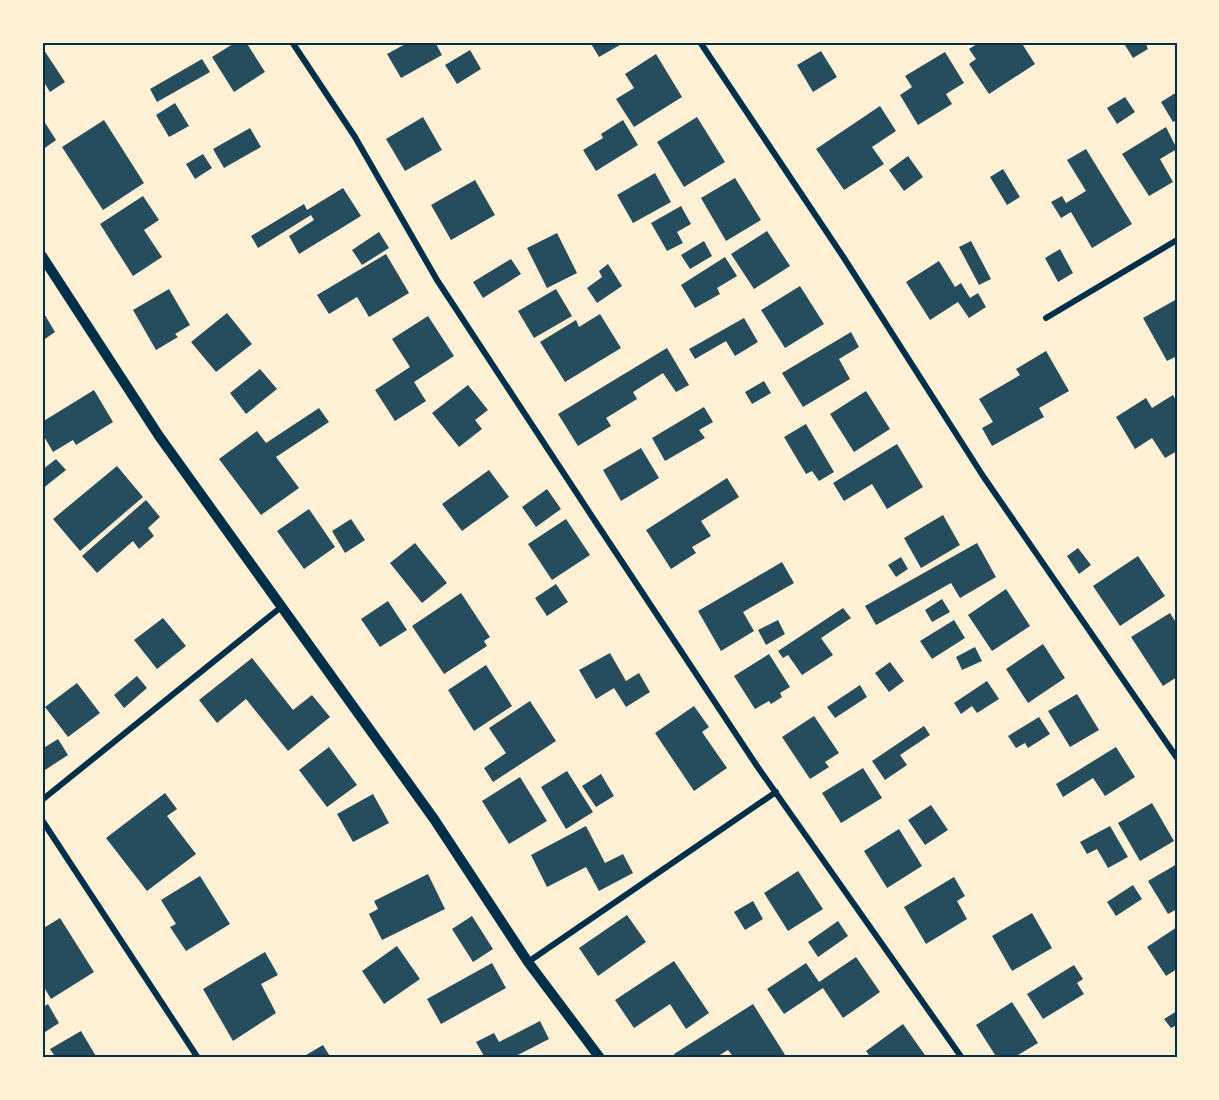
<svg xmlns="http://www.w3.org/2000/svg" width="1219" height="1100" font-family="'DM Sans',sans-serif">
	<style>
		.building { fill: #264d5e }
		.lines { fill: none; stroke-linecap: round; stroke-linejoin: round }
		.minor { stroke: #003049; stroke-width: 6 }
		.tertiary { stroke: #003049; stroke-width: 10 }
		.neatline { fill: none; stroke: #003049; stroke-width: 2 }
	</style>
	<rect width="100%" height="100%" fill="#fdf0d5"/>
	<path class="building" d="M236 42H246L265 72 234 92 212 57Z
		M409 42H435L442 55 401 78 387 54Z
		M590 42H625L599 57Z
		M980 42H1021L1035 64 989 94 969 64 976 59 969 49Z
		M1123 42H1145L1148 49 1133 58Z
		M42 47 65 82 50 92 42 79Z
		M470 50 481 69 457 84 445 65Z
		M821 51 837 77 813 92 797 65Z
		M945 52 964 83 946 94 952 104 918 125 900 95 912 87 905 76Z
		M656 54 682 97 634 127 616 99 634 88 625 74Z
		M202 59 210 72 157 102 150 89Z
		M1177 92V120L1173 122 1161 102Z
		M1125 97 1135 112 1117 124 1107 108Z
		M175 103 189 126 169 137 156 115Z
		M880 106 896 131 872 147 884 164 844 190 816 149Z
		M423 117 442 150 405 171 386 139Z
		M697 117 725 162 684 187 657 142Z
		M42 118 56 140 42 150Z
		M104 120 144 183 103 210 62 147Z
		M623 120 638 145 596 171 583 150 603 138 601 134Z
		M1166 127 1177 149 1160 159 1173 182 1149 196 1122 154Z
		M250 128 261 147 224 168 213 149Z
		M1086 149 1132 224 1092 248 1071 212 1061 218 1051 202 1062 196 1066 203 1086 191 1067 160Z
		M203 154 212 168 195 179 186 164Z
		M908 156 923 177 904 191 889 170Z
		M1003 169 1020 197 1007 205 990 177Z
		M655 173 671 202 633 223 617 195Z
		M735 178 761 220 726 241 701 198Z
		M475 180 495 215 451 240 431 205Z
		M343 188 361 216 299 254 289 236 314 220 311 215 258 248 251 236 304 204 307 210Z
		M143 196 159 220 144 230 162 257 133 276 100 224Z
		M681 206 691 224 677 232 683 243 667 251 651 223Z
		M767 231 790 266 754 289 731 254Z
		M379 232 389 248 362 265 352 250Z
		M557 233 577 273 547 288 527 248Z
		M704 241 712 256 690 269 681 255Z
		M971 241 991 279 979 285 959 247Z
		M1060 249 1073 273 1058 282 1045 258Z
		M386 254 409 293 369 317 357 297 329 314 317 295Z
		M725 257 737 276 717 288 720 294 695 308 681 285Z
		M511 259 521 274 483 298 473 282Z
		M939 261 955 287 961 283 970 298 978 293 986 307 969 318 958 302 930 320 906 282Z
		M608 264 622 286 597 303 587 288 602 277 599 271Z
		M800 286 824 324 785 348 761 310Z
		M169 289 190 325 175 334 178 337 156 350 133 310Z
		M556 289 572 316 534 338 518 311Z
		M1177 299V356L1167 361 1143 318Z
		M42 310 55 332 42 341Z
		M227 313 252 344 216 372 191 342Z
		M600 314 621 348 565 382 540 342 576 320 579 327Z
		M428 316 454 356 414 382 426 401 395 421 375 390 410 367 392 339Z
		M744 318 758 342 735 356 726 341 695 359 689 349Z
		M851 332 859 347 839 359 850 379 803 407 782 373Z
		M667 348 689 385 676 392 663 373 633 392 637 399 606 418 611 426 578 446 558 414Z
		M1046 351 1069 391 1039 408 1044 417 992 446 982 428 993 422 979 399 1020 375 1016 369Z
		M260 369 277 389 246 414 230 393Z
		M764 381 771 393 752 404 745 392Z
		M468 385 488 410 475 420 482 429 459 447 432 413Z
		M94 390 113 422 76 445 73 440 53 452 42 433V422Z
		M866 391 890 429 854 452 830 414Z
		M1173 395 1177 402V451L1165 458 1152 438 1135 449 1116 417 1146 398 1152 408Z
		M704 407 713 422 699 430 705 438 665 461 652 438Z
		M319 408 329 422 276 457 299 488 261 515 219 459 257 431 266 443Z
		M806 424 834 472 819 481 812 471 806 474 784 437Z
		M897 444 923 487 887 509 872 484 844 501 833 483Z
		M641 448 659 478 621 501 603 470Z
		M56 459 66 470 42 489V470Z
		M117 466 143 497 80 551 53 519Z
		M489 470 509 497 462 531 442 504Z
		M727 478 739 497 701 521 711 536 692 547 696 553 671 569 646 530Z
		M547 489 561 509 536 527 522 507Z
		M146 500 160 517 148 528 154 536 139 549 133 541 97 573 82 556Z
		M309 509 335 547 304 569 277 531Z
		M943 515 960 545 921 568 904 538Z
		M351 519 365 540 345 553 332 531Z
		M566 519 590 555 552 580 528 544Z
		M415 543 447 583 422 603 390 563Z
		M977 543 996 577 960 598 951 583 876 625 865 606Z
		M1078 548 1091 565 1079 574 1067 556Z
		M1138 556 1165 596 1120 626 1093 586Z
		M901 557 908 569 896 577 888 565Z
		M782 562 794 583 743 612 754 631 721 651 698 611Z
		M556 584 568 602 547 616 535 598Z
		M1006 589 1030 626 992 651 968 615Z
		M461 593 490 637 484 641 487 646 444 674 412 626Z
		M942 599 950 612 932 622 925 610Z
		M388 601 407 630 380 647 361 619Z
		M843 608 851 618 821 638 833 655 802 675 788 655 783 658 778 651Z
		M1170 613 1177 624V677L1163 686 1131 637Z
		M163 618 186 646 157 669 134 640Z
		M778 620 785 634 766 645 758 630Z
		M954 620 965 638 932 659 920 641Z
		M1043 644 1065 678 1028 703 1006 669Z
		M975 647 982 661 962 670 956 657Z
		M610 653 626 681 639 673 650 692 626 707 614 688 596 699 579 670Z
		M769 654 790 687 780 693 782 697 771 704 769 701 755 709 734 676Z
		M252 658 293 710 312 695 330 717 288 751 246 699 217 723 199 700Z
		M890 662 904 681 889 692 875 673Z
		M486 665 512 706 474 731 448 690Z
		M137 676 147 688 124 708 114 695Z
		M987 681 999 699 977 713 972 706 961 714 954 703Z
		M77 683 100 713 68 737 45 707Z
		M860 685 867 697 835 718 827 707Z
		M1077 694 1099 730 1070 747 1048 711Z
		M530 701 556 741 493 782 484 768 506 753 489 728Z
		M694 706 709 727 702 732 727 768 694 791 655 733Z
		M814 716 839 753 825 762 829 767 810 779 782 737Z
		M1039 717 1050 734 1028 748 1025 743 1016 748 1008 736Z
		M924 726 930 735 900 755 907 765 885 780 872 761Z
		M58 739 68 755 45 770 42 764V749Z
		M329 747 357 785 327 807 299 770Z
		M1116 747 1135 777 1105 796 1093 778 1063 797 1056 784Z
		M863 768 882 798 841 823 822 793Z
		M567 771 593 812 566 829 541 787Z
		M601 774 614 796 596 807 582 786Z
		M520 777 547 821 509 844 482 801Z
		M165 793 177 809 167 816 196 854 147 891 106 838Z
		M373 794 389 823 353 842 337 814Z
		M1152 803 1174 841 1140 861 1118 823Z
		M931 805 948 830 925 845 908 820Z
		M586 826 605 863 623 854 633 873 599 891 586 867 547 887 531 855Z
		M1110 826 1128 857 1108 868 1097 849 1087 854 1080 842Z
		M899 829 922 866 887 888 864 851Z
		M1177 864V909L1168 914 1148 881Z
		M798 871 823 909 788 931 764 893Z
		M428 874 445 909 382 940 369 914 378 909 374 901Z
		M200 876 230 924 186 951 170 927 176 924 161 900Z
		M954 877 965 896 957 901 967 919 926 944 904 907Z
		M1133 885 1142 899 1116 916 1107 902Z
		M753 901 763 919 745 930 734 912Z
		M1032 913 1052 948 1012 971 992 936Z
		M627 915 646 942 598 976 579 948Z
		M472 916 493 949 473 962 452 929Z
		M60 918 94 972 51 999 42 984V929Z
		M838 921 848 936 818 957 808 942Z
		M1177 927V969L1166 976 1147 947Z
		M397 946 420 979 384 1004 362 971Z
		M265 952 278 975 261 984 276 1013 233 1041 203 989Z
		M856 957 880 992 843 1018 823 988 784 1014 767 989 806 963 819 982Z
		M674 961 709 1013 686 1029 670 1004 634 1028 615 1000Z
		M492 963 506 988 441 1024 427 999Z
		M1074 965 1083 979 1077 983 1084 994 1043 1019 1027 994Z
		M1012 1002 1038 1043 1013 1058H997L976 1025Z
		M48 1004 59 1023 42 1034V1008Z
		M753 1004 787 1058H734L728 1050 715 1058H676L674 1054Z
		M1177 1011V1025L1171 1028 1164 1019Z
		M540 1021 549 1039 512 1058H485L476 1042 494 1033 499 1042Z
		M903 1024 927 1058H871L866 1051Z
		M81 1031 97 1058H56L50 1049Z
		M323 1045 331 1058H301Z"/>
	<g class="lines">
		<path class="minor" d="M292 42 355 137 437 280 595 521 757 766 962 1058
			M700 42 844 258 983 476 1177 758
			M1046 318 1177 240
			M42 800 280 608
			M42 820 198 1058
			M528 962 776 792"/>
		<path class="tertiary" d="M42 256 159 436 434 819 528 962 600 1058"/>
	</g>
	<rect width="1219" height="1100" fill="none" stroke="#fdf0d5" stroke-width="87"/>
	<rect x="44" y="44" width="1132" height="1012" class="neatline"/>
</svg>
